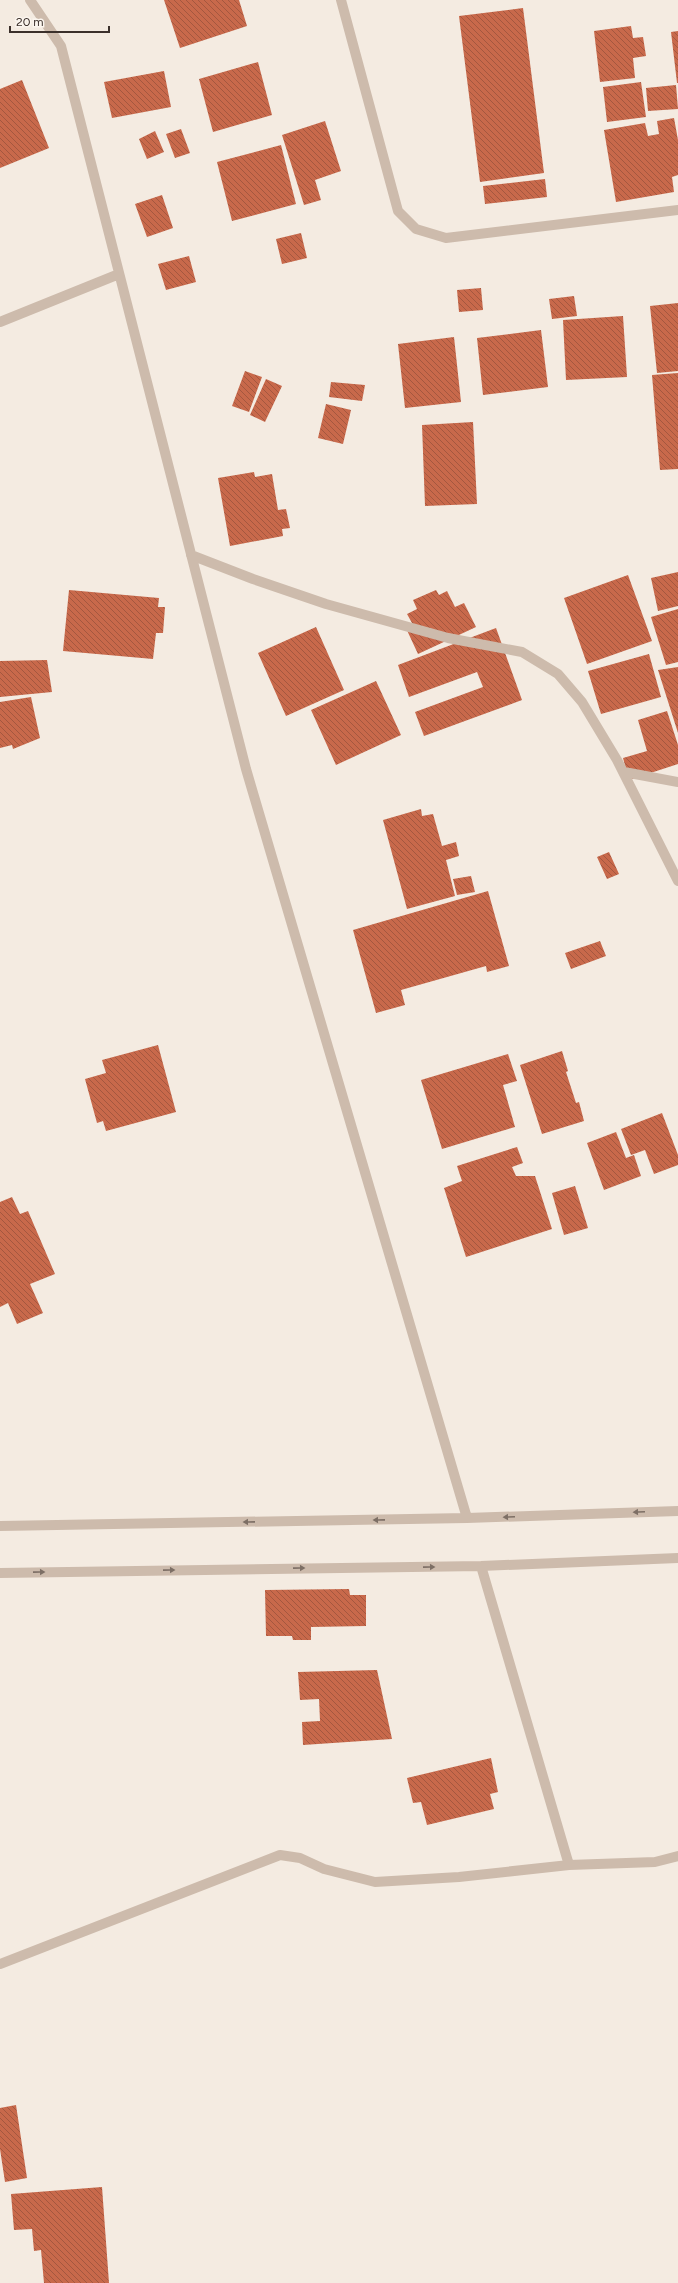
<svg xmlns="http://www.w3.org/2000/svg" width="678" height="2283" font-family="Figtree,sans-serif">
	<style>
		.building { fill: url(#building-back-hatch) }
		.lines { fill: none; stroke-linecap: round; stroke-linejoin: round }
		.street { stroke: #cdbbac; stroke-width: 10 }
		.oneway { fill: #7d6f65 }
	</style>
	<defs>
		<pattern id="building-back-hatch" width="6" height="6" patternUnits="userSpaceOnUse"><rect width="6" height="6" fill="#c8694b"/><path d="M-1 5l2 2M0 0l6 6M5-1l2 2" fill="none" stroke="#a4573f"/></pattern>
	</defs>
	<rect width="100%" height="100%" fill="#f4ebe1"/>
	<path class="building" d="M164 0H239L247 26 180 48Z
		M523 8 544 173 480 182 459 16Z
		M631 26 633 38 643 37 646 56 633 58 635 78 600 82 594 31Z
		M678 31V83H677L671 32Z
		M258 62 272 115 213 132 199 79Z
		M164 71 171 107 112 118 104 82Z
		M22 80 49 148 0 168V89Z
		M641 82 646 117 607 122 603 87Z
		M676 85 678 109 648 111 646 88Z
		M674 118 678 140V175L672 177 674 192 616 202 604 130 645 123 648 136 659 134 657 121Z
		M325 121 341 171 315 180 321 200 304 205 282 135Z
		M181 129 190 153 175 158 166 134Z
		M155 131 164 152 147 159 139 139Z
		M281 145 296 204 232 221 217 162Z
		M545 179 547 197 485 204 483 186Z
		M162 195 173 228 147 237 135 204Z
		M301 233 307 258 282 264 276 239Z
		M189 256 196 282 166 290 158 264Z
		M481 288 483 310 459 312 457 290Z
		M574 296 577 316 552 319 549 299Z
		M678 303V371L657 373 650 306Z
		M623 316 627 377 566 380 563 320Z
		M541 330 548 387 483 395 477 338Z
		M454 337 461 402 405 408 398 344Z
		M245 371 262 377 249 412 232 406Z
		M678 373V469L660 470 652 375Z
		M266 379 282 386 265 422 250 415Z
		M331 382 365 385 362 401 329 397Z
		M326 404 351 410 343 444 318 438Z
		M473 422 477 504 425 506 422 425Z
		M254 472 255 477 272 474 278 510 286 509 290 528 282 529 283 536 230 546 218 478Z
		M678 572V606L658 611 651 578Z
		M628 575 652 641 587 664 564 598Z
		M69 590 159 598 158 607H165L163 633H156L153 659 63 651Z
		M436 590 439 595 447 591 455 607 464 603 476 627 418 654 405 626 412 623 407 614 417 609 413 600Z
		M678 609V662L666 665 651 617Z
		M316 627 344 690 286 716 258 653Z
		M496 628 522 700 424 736 415 712 483 687 477 672 409 697 398 665Z
		M649 654 661 697 601 714 588 671Z
		M47 660 52 692 0 697V661Z
		M678 667V733L658 670Z
		M376 681 401 735 336 765 311 710Z
		M31 697 40 738 13 749 12 745 0 748V702Z
		M667 711 678 745V764L629 780 623 758 647 751 638 720Z
		M421 809 422 816 433 814 442 846 456 842 459 856 446 860 455 896 407 909 383 820Z
		M609 852 619 874 607 879 597 857Z
		M471 876 475 892 457 895 453 879Z
		M488 891 509 966 487 972 486 966 401 990 405 1005 376 1013 353 930Z
		M600 941 606 956 571 969 565 953Z
		M158 1045 176 1112 106 1131 103 1121 97 1123 85 1079 106 1073 102 1060Z
		M562 1051 568 1071 566 1072 576 1103 579 1102 584 1121 542 1134 520 1065Z
		M508 1054 517 1081 503 1085 515 1127 442 1149 421 1080Z
		M662 1113 678 1155V1165L654 1174 645 1150 631 1155 621 1129Z
		M616 1132 626 1158 634 1155 641 1176 604 1190 587 1143Z
		M517 1147 523 1163 512 1167 516 1176H535L552 1229 466 1257 444 1188 462 1181 457 1166Z
		M575 1186 588 1228 564 1235 552 1193Z
		M12 1197 20 1214 28 1211 55 1274 30 1284 43 1313 17 1324 8 1303 0 1307V1202Z
		M349 1589 350 1595H366V1626L311 1627V1640H293L292 1636H266L265 1590Z
		M377 1670 392 1739 303 1745 302 1722 320 1721 319 1699 300 1700 298 1672Z
		M491 1758 498 1792 490 1794 494 1809 427 1825 421 1802 413 1803 407 1778Z
		M16 2105 27 2178 5 2182 0 2149V2108Z
		M102 2187 109 2283H44L41 2250 34 2251 32 2229 14 2230 11 2194Z"/>
	<g class="lines">
		<path class="street" d="M30 0 61 46 246 769 467 1518
			M341 0 398 211 416 229 446 238 678 210
			M0 322 119 274
			M191 555 253 579 326 604 448 638 522 652 558 674 582 702 617 760 678 881
			M624 772 678 782
			M0 1526 467 1518 678 1511
			M481 1566 569 1865
			M0 1573 481 1566 678 1558
			M0 1964 280 1855 300 1858 324 1869 375 1882 459 1877 569 1865 655 1862 678 1856"/>
	</g>
	<defs><path id="oneway-solid" d="M-6-.8H1V-3.2L6.5 0L1 3.2V.8H-6Z"/></defs>
	<g class="oneway">
		<use href="#oneway-solid" transform="translate(639 1512) rotate(178)"/>
		<use href="#oneway-solid" transform="translate(509 1517) rotate(178)"/>
		<use href="#oneway-solid" transform="translate(379 1520) rotate(179)"/>
		<use href="#oneway-solid" transform="translate(249 1522) rotate(179)"/>
		<use href="#oneway-solid" transform="translate(429 1567) rotate(-1)"/>
		<use href="#oneway-solid" transform="translate(299 1568) rotate(-1)"/>
		<use href="#oneway-solid" transform="translate(169 1570) rotate(-1)"/>
		<use href="#oneway-solid" transform="translate(39 1572) rotate(-1)"/>
	</g>
	<path d="M10 26v6h99v-6" fill="none" stroke="#3b302b" stroke-width="2"/>
	<text x="16" y="26" font-size="12" fill="#3b302b" stroke="#fbf5ee" stroke-width="3" paint-order="stroke">20 m</text>
</svg>
